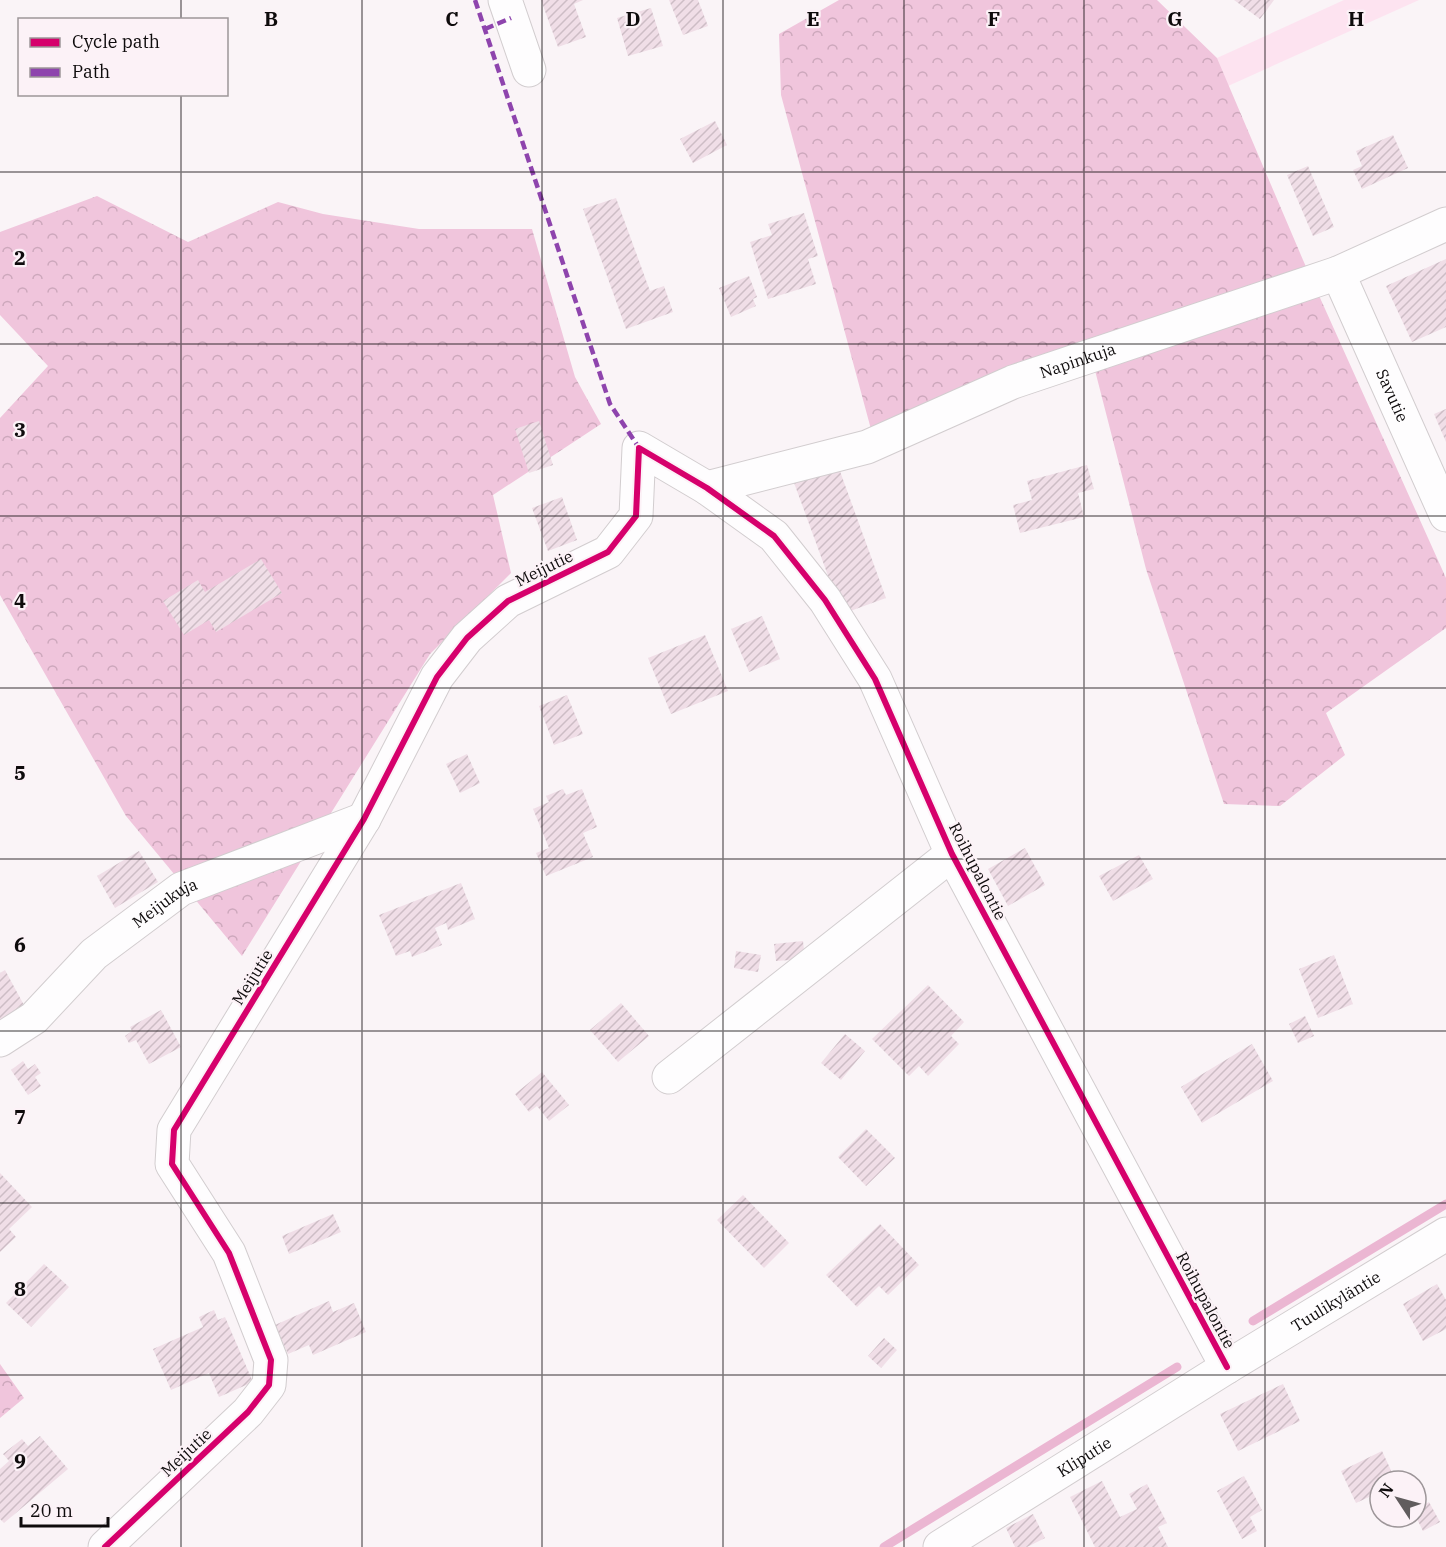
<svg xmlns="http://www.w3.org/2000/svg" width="1446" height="1547" font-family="'IBM Plex Serif',serif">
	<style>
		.grass { fill: #fde3f0 }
		.forest { fill: url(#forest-crowns) }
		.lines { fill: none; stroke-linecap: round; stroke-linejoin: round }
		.stream { stroke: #ebb6d2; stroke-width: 9 }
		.building { fill: url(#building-hatch) }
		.minor-casing { stroke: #d2cdcf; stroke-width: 35 }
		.minor { stroke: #fefdfe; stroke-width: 33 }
		.quiet { stroke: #8e44ad; stroke-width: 4.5; stroke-dasharray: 9 4.5; stroke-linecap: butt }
		.cycleway-casing { stroke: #fcf2f7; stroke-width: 10 }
		.cycleway { stroke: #d6006c; stroke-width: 6 }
		.grid { fill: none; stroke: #0e0b0c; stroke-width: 1.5; stroke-opacity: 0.55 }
		.labels { text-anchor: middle; stroke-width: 4.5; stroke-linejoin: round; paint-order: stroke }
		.street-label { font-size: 16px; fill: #0e0b0c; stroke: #fcf2f7 }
		.grid-label { font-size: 20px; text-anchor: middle; font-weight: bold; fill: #0e0b0c; stroke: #fcf2f7; stroke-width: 4.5; stroke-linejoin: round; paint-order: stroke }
	</style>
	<defs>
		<pattern id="forest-crowns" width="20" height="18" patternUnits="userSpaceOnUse" patternTransform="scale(1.5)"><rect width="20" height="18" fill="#f0c5dc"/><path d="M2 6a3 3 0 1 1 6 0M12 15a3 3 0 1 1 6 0" fill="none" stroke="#cda8bc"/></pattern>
		<pattern id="building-hatch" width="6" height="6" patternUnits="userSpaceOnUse" patternTransform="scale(1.5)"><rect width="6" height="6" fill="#f0dee7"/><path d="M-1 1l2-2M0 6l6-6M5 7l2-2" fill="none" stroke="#cdbdc5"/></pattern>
	</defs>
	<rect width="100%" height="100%" fill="#faf4f7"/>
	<path class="grass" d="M1344 0H1419L1228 86 1217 58Z"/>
	<path class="forest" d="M839 0H1157L1217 58 1303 260 1446 578V628L1326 713 1345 755 1280 806 1224 804 1146 569 1089 347 872 433 781 95 779 34Z
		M97 196 188 242 278 202 323 214 419 229H532L575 377 601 424 493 495 511 573 430 654 242 956 126 816 0 595V418L48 366 0 315V232Z
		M0 1364 24 1398 0 1418Z"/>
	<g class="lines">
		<path class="stream" d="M1253 1321 1446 1204
			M884 1547 1177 1367"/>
	</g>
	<path class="building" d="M541 0H583L574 4 586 37 558 47Z
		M669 0H698L708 26 683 35Z
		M1234 0H1274L1260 19Z
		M651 8 663 46 628 56 617 18Z
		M715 121 727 145 693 163 680 139Z
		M1393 135 1408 168 1362 189 1353 170 1362 166 1356 151Z
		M1308 166 1334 227 1313 236 1287 175Z
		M616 198 650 291 664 286 673 312 626 329 583 209Z
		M804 213 818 256 808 259 816 284 768 299 750 242 772 235 768 224Z
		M1446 259V327L1412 342 1386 286Z
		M749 276 757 297 753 299 756 306 731 317 719 288Z
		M1446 409V442L1434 414Z
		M539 421 553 465 529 473 515 429Z
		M837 463 886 598 842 614 793 480Z
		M1087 465 1094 489 1078 493 1084 517 1020 533 1013 505 1032 500 1027 481Z
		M562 497 577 540 548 551 532 508Z
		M261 559 282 593 216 632 209 620 184 635 163 601 198 580 205 592Z
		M762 616 780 659 749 672 731 629Z
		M705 635 728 691 671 714 648 658Z
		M567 695 583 734 554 745 539 706Z
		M467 754 480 783 460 793 446 764Z
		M563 789 566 795 582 789 597 827 583 833 593 857 546 876 536 853 549 848 533 809 549 802 546 796Z
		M1025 848 1045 885 1008 906 988 869Z
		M139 851 158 882 115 908 97 876Z
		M1139 855 1153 879 1113 901 1099 876Z
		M461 883 475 919 448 930 446 923 435 928 442 945 412 957 410 951 396 956 379 915Z
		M803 941 805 959 776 961 774 944Z
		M736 951 761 955 758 972 734 968Z
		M1334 955 1353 1004 1318 1018 1299 969Z
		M5 970 25 1007 0 1022V973Z
		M928 985 964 1022 951 1036 959 1044 928 1076 919 1066 909 1076 872 1039Z
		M621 1003 649 1036 618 1062 590 1030Z
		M161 1010 181 1047 149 1064 136 1040 129 1043 125 1036 132 1031 130 1027Z
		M1305 1016 1314 1036 1298 1043 1289 1024Z
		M845 1034 865 1051 841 1080 821 1063Z
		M1252 1044 1273 1081 1202 1123 1181 1087Z
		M23 1061 28 1069 35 1064 41 1073 35 1077 41 1086 28 1095 11 1070Z
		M542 1072 569 1105 549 1121 537 1106 529 1112 515 1094Z
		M866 1129 895 1158 866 1186 838 1157Z
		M0 1173 32 1207 9 1229 16 1237 0 1252Z
		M743 1195 789 1243 764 1268 717 1220Z
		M333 1214 341 1232 289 1254 282 1236Z
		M880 1224 919 1265 888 1295 879 1286 857 1307 826 1275Z
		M44 1264 69 1287 31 1327 6 1303Z
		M1437 1284 1446 1300V1329L1423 1341 1403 1304Z
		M329 1301 333 1312 354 1303 366 1332 313 1355 309 1345 288 1354 275 1325Z
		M214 1310 218 1320 225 1317 253 1382 219 1397 209 1373 171 1390 153 1349 203 1327 199 1317Z
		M884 1338 897 1350 881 1368 868 1356Z
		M1283 1384 1300 1421 1238 1451 1220 1414Z
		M40 1436 68 1469 4 1523 0 1519V1469L9 1461 3 1454 22 1439 28 1446Z
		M1382 1451 1396 1481H1380V1492L1356 1503 1341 1471Z
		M1244 1476 1262 1510 1250 1517 1257 1531 1242 1539 1217 1491Z
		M1102 1481 1120 1517 1137 1509 1129 1494 1147 1484 1167 1523 1158 1527 1168 1547H1095L1070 1497Z
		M1429 1502 1440 1522 1423 1531 1416 1517V1510Z
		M1033 1514 1045 1538 1027 1547H1015L1006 1528Z"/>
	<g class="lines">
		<g class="minor-casing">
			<g id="minor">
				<path d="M505 0 529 70"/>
				<path id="s1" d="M1338 273 1446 515"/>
				<path id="s2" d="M707 488 867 447 1013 382 1338 273 1446 224"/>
				<path id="s3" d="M0 1040 34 1018 94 954 181 889 364 819"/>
				<path d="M669 1077 952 854"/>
				<path d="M105 1547 248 1412 269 1385 271 1360 229 1253 172 1164 174 1130 364 819 437 677 467 638 508 601 608 552 636 516 639 448 707 488 774 536 825 600 875 679 952 854 1227 1367"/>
				<path id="s4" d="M940 1547 1227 1367 1446 1234"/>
			</g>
		</g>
		<use href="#minor" class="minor"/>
		<path class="quiet" d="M475 0 610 404 639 448
			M485 29 511 18"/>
		<g class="cycleway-casing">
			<path id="cycleway" d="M105 1547 248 1412 269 1385 271 1360 229 1253 172 1164 174 1130 364 819 437 677 467 638 508 601 608 552 636 516 639 448 707 488 774 536 825 600 875 679 952 854 1227 1367"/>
		</g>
		<use href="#cycleway" class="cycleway"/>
	</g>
	<path class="grid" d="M181 0V20M362 0V1547M542 0V1547M723 0V1547M904 0V1547M1084 0V1547M1265 0V1547M181 94V1547M0 172H1446M0 344H1446M0 516H1446M0 688H1446M0 859H1446M0 1031H1446M0 1203H1446M0 1375H1446"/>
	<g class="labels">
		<g class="street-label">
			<text dy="6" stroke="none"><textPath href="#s2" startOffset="393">Napinkuja</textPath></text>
			<text dy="6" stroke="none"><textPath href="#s1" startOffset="134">Savutie</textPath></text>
			<text transform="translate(544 568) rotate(-26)" y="6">Meijutie</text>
			<text transform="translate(978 871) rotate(63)" y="6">Roihupalontie</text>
			<text dy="6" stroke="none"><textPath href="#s3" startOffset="216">Meijukuja</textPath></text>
			<text transform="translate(252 977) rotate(-58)" y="6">Meijutie</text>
			<text transform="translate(1206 1300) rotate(62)" y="6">Roihupalontie</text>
			<text dy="6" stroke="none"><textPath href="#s4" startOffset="466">Tuulikyläntie</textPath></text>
			<text transform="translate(186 1452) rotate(-43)" y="6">Meijutie</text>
			<text dy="6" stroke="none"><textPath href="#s4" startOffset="170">Kliputie</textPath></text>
		</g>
	</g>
	<g class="grid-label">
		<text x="271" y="26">B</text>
		<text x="452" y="26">C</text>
		<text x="633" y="26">D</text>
		<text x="813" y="26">E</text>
		<text x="994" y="26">F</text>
		<text x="1175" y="26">G</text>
		<text x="1356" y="26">H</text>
		<text x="20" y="265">2</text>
		<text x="20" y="437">3</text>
		<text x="20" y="608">4</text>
		<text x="20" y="780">5</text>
		<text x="20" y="952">6</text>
		<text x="20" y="1124">7</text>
		<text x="20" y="1296">8</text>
		<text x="20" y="1468">9</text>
	</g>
	<rect x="18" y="18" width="210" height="78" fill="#fcf2f7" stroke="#9d9699" stroke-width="1.5"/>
	<rect x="30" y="38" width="30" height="9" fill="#d6006c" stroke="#9d9699" stroke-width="1.5"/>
	<text x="72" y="48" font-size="18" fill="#0e0b0c">Cycle path</text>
	<rect x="30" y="68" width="30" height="9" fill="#8e44ad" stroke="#9d9699" stroke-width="1.5"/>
	<text x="72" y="78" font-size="18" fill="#0e0b0c">Path</text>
	<g transform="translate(1398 1499) rotate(306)"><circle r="28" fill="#fcf2f7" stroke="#9d9699" stroke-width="1.5"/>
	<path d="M0-4.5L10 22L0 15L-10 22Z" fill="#615d5e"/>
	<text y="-9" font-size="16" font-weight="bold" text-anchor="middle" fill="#0e0b0c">N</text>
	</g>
	<path d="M21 1517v9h87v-9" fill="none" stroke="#0e0b0c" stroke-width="3"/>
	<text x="30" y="1517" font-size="18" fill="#0e0b0c" stroke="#fcf2f7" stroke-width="4.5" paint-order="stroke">20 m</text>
</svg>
